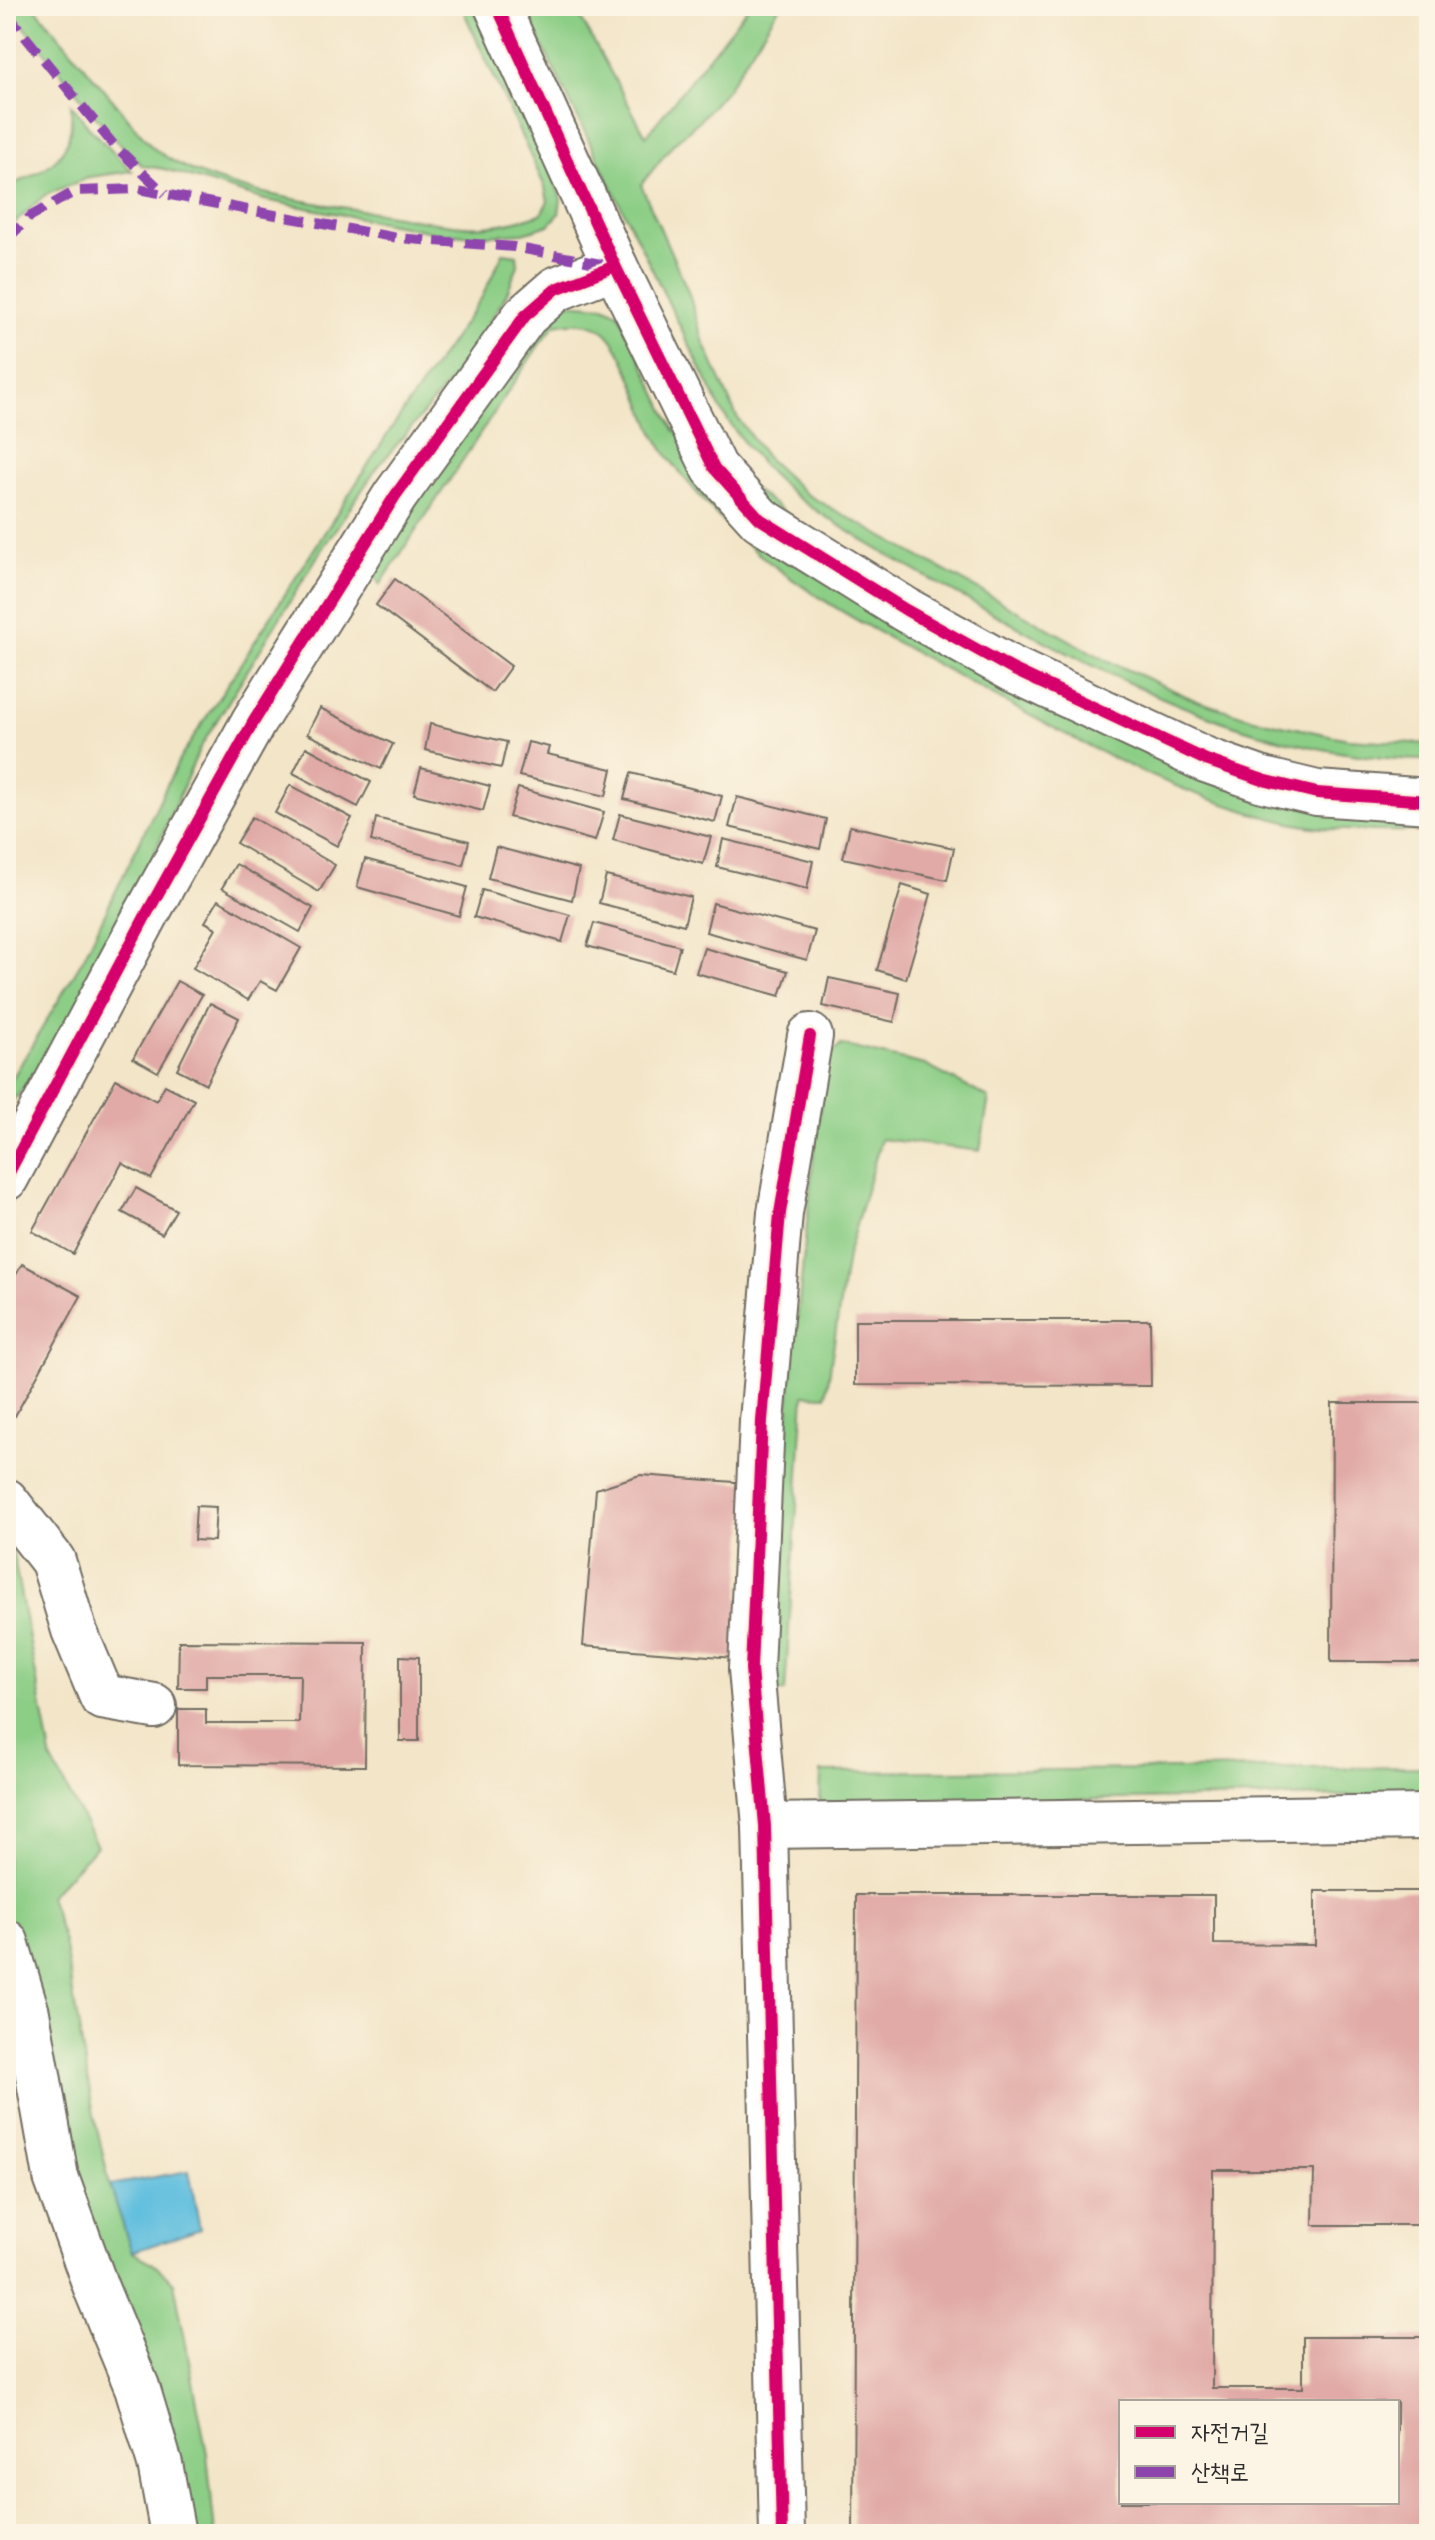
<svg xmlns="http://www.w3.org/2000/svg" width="1435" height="2540" viewBox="0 0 1435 2540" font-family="Itim,'Poor Story',sans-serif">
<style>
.green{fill:#8cce86;stroke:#5c7c58;stroke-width:2}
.water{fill:#5fbede;stroke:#457484;stroke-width:2}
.building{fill:#e1aaa7;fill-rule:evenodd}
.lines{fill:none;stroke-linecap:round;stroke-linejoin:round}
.minor-casing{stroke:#716c62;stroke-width:48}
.minor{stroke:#fff;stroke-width:44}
.quiet{stroke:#8e44ad;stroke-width:10;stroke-dasharray:20 10;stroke-linecap:butt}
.cycleway-casing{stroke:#fcf5e5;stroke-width:17}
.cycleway{stroke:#d6006c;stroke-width:12}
</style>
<rect width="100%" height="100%" fill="#fcf5e5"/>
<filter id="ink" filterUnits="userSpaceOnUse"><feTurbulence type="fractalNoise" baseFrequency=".0125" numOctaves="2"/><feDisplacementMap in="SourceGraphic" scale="16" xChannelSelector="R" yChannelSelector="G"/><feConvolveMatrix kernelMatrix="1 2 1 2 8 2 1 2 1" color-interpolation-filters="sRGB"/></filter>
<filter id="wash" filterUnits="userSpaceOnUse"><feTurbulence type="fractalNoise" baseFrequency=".006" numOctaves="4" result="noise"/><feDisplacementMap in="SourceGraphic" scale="32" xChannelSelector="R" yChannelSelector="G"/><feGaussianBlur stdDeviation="1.8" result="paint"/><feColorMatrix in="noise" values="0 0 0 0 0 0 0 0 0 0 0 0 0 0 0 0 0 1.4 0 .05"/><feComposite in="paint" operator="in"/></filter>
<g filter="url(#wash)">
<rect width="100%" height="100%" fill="#f3e5c8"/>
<g class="green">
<path d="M8,6h26l118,141c55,44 159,55 227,66 27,4 56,11 84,13 26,2 54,-4 78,-12l7,-13 -3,-14 -84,-181h11l75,154 14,39 -2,15 -10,11 -26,8 -49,3 -40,-4 -169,-32 -101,-31 -21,-3 -32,-31z"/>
<path d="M523,6h51l72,130 103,-130h31l-53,83 -27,31 -26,23 -33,42 47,106 16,52 33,74 29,40 40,37 298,165 93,42 57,18 94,20 81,5v16c-164,0 -309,-78 -450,-154 -46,-25 -93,-50 -137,-79 -20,-13 -42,-25 -59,-42 -25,-22 -44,-47 -62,-75z"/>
<path d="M71,104l21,27 40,40 -42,6 -45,18 -39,36v-44c43,-17 70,-31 65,-83z"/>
<path d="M503,253l14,2 1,10 -12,30 -24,40 -33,48 -72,85 -55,81 -122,199 -68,156 -85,158 -32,36 -9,15v-24l77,-130 96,-199 210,-328 93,-135z"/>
<path d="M566,303l38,3 15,7 55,117 359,267 396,113v21c-46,0 -93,2 -138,-8 -122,-28 -234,-92 -342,-152 -91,-50 -183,-95 -250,-176 -16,-18 -32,-37 -43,-58 -13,-26 -32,-93 -54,-107 -13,-9 -32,-8 -47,-5l-16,20 -159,240 -8,-13 163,-256z"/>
<path d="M841,1045l84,20 64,33 -9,53 -99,-12 -34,117 -21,140 -22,-1 -19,297 -13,1 17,-291 26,-260 13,-85z"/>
<path d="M6,1516l46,245 45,85 -48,50 15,46 30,173 16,70 22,67 19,10 23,20 33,172 8,80h-36l-173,-614z"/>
<path d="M1429,1767v28l-609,8 1,-31z"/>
</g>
<path class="water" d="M189,2171l11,58 -68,23 -22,-67z"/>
<g id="blocks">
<g class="building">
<path d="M395,579l116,87 -19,26 -116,-87z"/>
<path d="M320,708l73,36 -12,25 -74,-35z"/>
<path d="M430,724l77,18 -6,26 -76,-18z"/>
<path d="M528,742l21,5 -2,7 65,15 -6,27 -87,-20z"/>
<path d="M306,747l65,35 -13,25 -65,-34z"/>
<path d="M421,768l69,18 -7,25 -69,-17z"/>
<path d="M631,773l91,23 -7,26 -91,-23z"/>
<path d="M290,785l62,33 -15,28 -62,-33z"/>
<path d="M518,788l86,24 -9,29 -86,-24z"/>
<path d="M737,797l89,22 -6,30 -91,-22z"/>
<path d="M620,814l91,23 -8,27 -90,-24z"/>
<path d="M252,817l83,48 -16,27 -83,-49z"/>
<path d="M376,818l93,23 -6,24 -92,-24z"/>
<path d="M850,826l104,22 -7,32 -104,-22z"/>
<path d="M723,839l90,22 -6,28 -90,-22z"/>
<path d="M496,847l83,22 -7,31 -84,-22z"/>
<path d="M365,859l102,28 -8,29 -102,-29z"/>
<path d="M236,864l77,44 -13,24 -78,-44z"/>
<path d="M606,876l85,21 -7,28 -85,-22z"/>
<path d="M902,885l29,9 -25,85 -29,-9z"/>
<path d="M482,890l88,25 -8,27 -88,-25z"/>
<path d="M218,900l83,48 -24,42 -17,-9 -12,19 -55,-32 23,-40 -11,-6z"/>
<path d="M713,903l102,28 -8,29 -101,-28z"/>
<path d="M594,923l86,23 -7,24 -86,-24z"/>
<path d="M704,948l84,23 -8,25 -84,-23z"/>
<path d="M829,978l71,15 -6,29 -71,-16z"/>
<path d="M177,981l25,14 -44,77 -25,-14z"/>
<path d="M210,1003l29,15 -33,66 -29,-15z"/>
<path d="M116,1079l40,22 9,-16 29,15 -43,79 -29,-16 -49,91 -41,-23z"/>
<path d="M136,1188l40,22 -14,24 -40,-22z"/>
<path d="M22,1264l59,32 -66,120 -9,-4v-119z"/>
<path d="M855,1320h295l1,66 -296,-1z"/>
<path d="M1332,1403h97v259h-98z"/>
<path d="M640,1475l108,8 -14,175 -151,-12 13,-157z"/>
<path d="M196,1506l20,1 -2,34 -20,-1z"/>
<path d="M179,1641l187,1 -1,124 -187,-1v-56h28v14h93l1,-48h-94v13h-28z"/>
<path d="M400,1656l19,1v84h-19z"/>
<path d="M1315,1891h114v334h-116l1,-55h-101l-1,218h91v-51h126v197h-576l3,-639h358v49l101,1zM1121,2402h276v100h-276z"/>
</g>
</g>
</g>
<g filter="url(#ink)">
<use href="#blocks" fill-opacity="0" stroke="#716c62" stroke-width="2"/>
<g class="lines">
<g class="minor-casing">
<g id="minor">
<path d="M497,6l118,260 99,202 46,51 146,91 106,59 194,91 57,20 54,13 112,8"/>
<path d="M6,1178l140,-263 108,-194 141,-225 130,-180 31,-27 59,-23"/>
<path d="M6,1501l47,60 21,69 28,67 52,9"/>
<path d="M765,1826l664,-9"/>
<path d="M6,1942l21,71 29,164 40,111 41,99 23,77 13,70"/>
<path d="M782,2534l-17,-708 -14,-157 11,-248 18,-208 30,-177"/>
</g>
</g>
<use href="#minor" class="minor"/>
<g class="quiet">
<path d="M6,13l106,130 53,51"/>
<path d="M6,240l25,-24 45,-25 62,-2 259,49 117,9 97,19"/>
</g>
<g class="cycleway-casing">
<g id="cycleway">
<path d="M497,6l118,260 99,202 46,51 146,91 106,59 194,91 57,20 54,13 112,8"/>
<path d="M6,1178l140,-263 108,-194 141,-225 130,-180 31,-27 59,-23"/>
<path d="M782,2534l-17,-708 -14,-157 11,-248 18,-208 30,-177"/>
</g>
</g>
<use href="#cycleway" class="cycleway"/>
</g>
</g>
<rect width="1435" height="2540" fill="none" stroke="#fcf5e5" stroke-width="32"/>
<rect x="1119" y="2400" width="280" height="104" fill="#fcf5e5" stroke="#a8a49b" stroke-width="2"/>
<rect x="1135" y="2426" width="40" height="12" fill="#d6006c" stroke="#a8a49b" stroke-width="2"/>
<text x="1191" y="2440" font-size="24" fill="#2b2b2b">자전거길</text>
<rect x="1135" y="2466" width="40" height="12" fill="#8e44ad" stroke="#a8a49b" stroke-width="2"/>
<text x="1191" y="2480" font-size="24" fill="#2b2b2b">산책로</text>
</svg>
